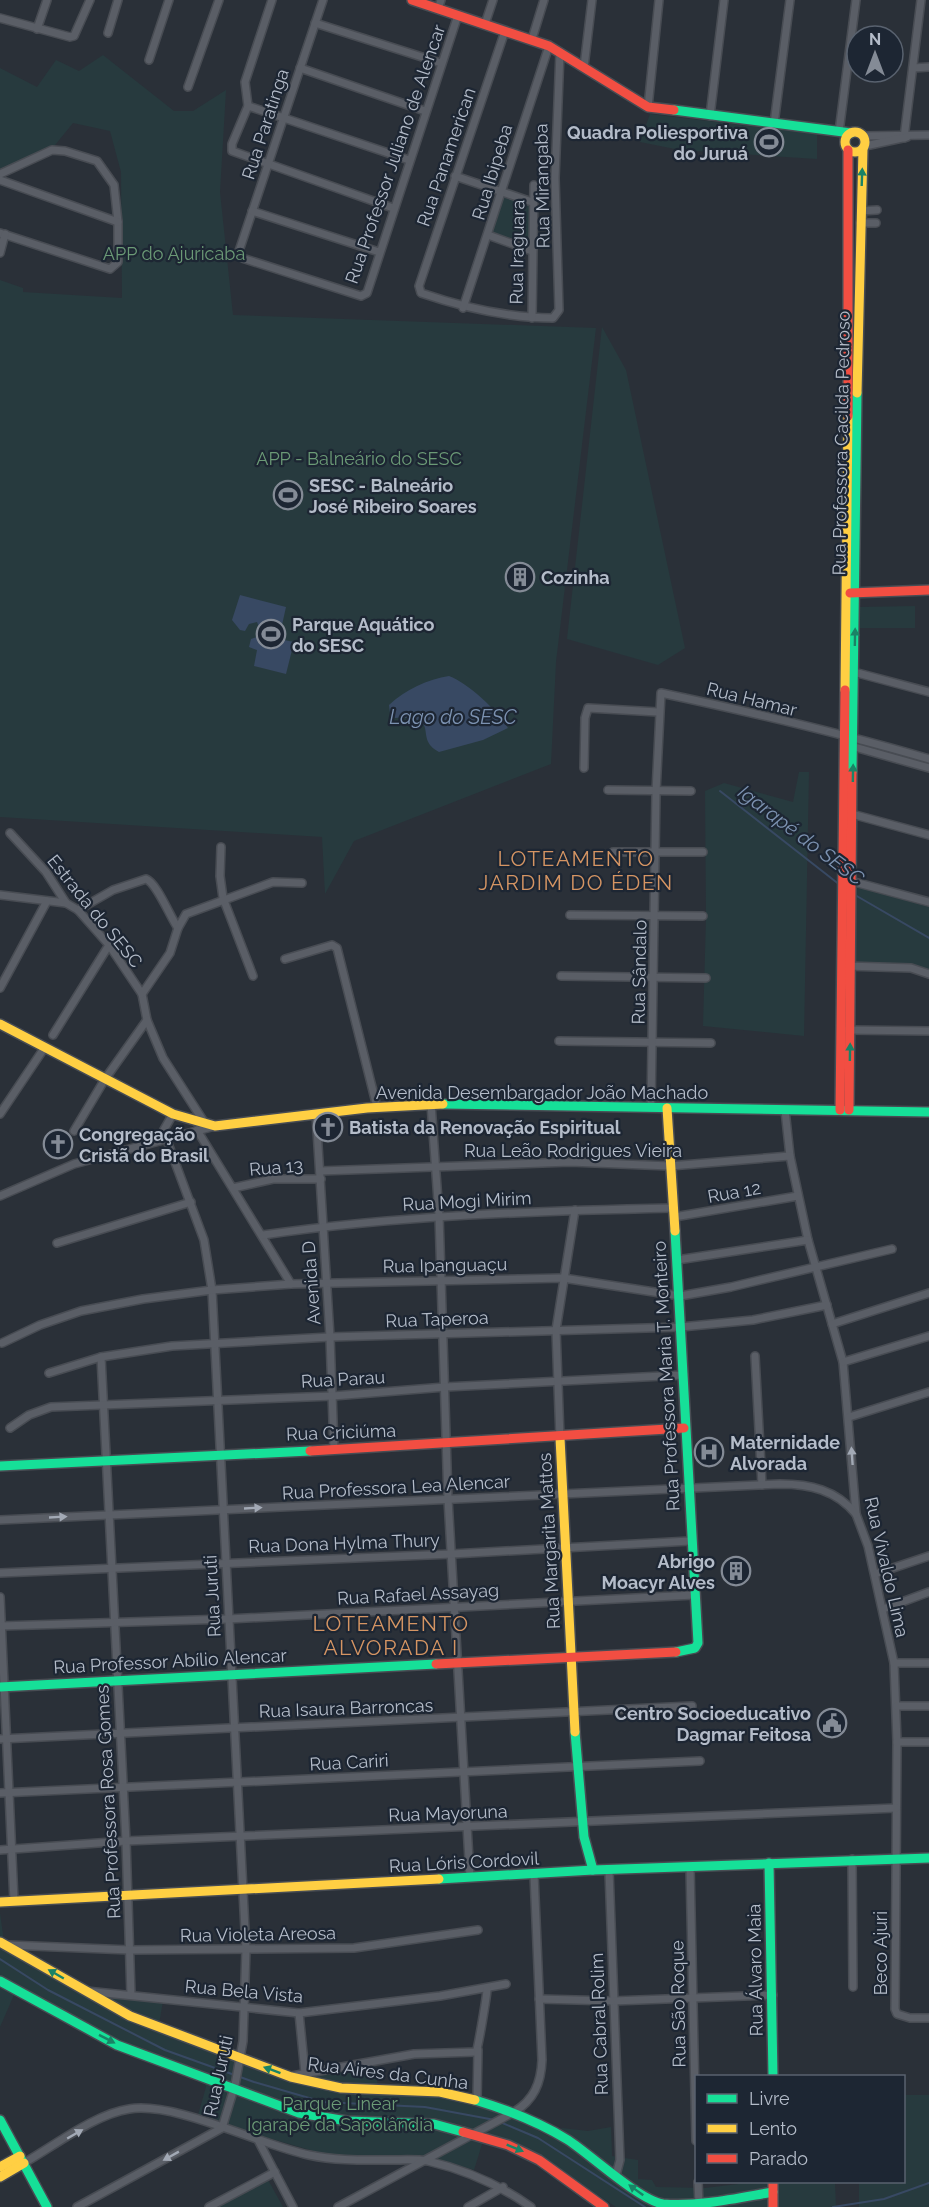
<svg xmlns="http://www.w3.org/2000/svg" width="929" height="2207" viewBox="0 0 929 2207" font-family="Raleway,sans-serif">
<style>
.green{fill:#273a3e}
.water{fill:#384963}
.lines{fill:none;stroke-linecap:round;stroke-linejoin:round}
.stream{stroke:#384963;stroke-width:2}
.street-casing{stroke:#484c53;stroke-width:10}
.fast-casing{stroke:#484c53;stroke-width:12}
.slow-casing{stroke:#484c53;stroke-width:12}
.jam-casing{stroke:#484c53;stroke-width:12}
.street{stroke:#5a5e66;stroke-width:7}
.fast{stroke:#16e098;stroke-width:9}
.slow{stroke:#ffcf43;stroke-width:9}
.jam{stroke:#f24e42;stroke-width:9}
.oneway{fill:#1a8366}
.oneway2{fill:#a2a9b5}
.labels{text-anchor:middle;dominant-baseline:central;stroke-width:4.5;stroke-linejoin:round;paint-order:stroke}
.street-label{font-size:18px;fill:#b4bcc9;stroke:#1d2633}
.poi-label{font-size:18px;font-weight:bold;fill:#b4bcc9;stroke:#1d2633;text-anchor:start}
.park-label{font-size:18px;fill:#6b9a76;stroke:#1d2633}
.water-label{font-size:20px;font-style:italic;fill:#7c92b1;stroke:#1d2633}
.quarter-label{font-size:21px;letter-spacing:1.5px;fill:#d59563;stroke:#1d2633}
</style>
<rect width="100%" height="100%" fill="#2a3038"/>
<g class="green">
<path d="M103,55l71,56h19l33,-21 -6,102 13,123 363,13 -40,334 -5,102 -197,77 -29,53 -3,-57 -322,-20v-537l23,8v4l99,6 -1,-126 -11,-41 -37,-8 -22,27 -51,22v-104l37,19 19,-27 23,11z"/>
<path d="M650,114l167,20v25l-137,-9 -40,-8z"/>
<path d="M500,192l32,10v49l-44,-16z"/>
<path d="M602,327l24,43 59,278 -27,17 -91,-26z"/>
<path d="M915,606v22h-57l1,-21z"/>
<path d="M799,772h10l-5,264 -101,-10 3,-108 -1,-127 19,-8 69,19z"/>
<path d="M851,885l78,22v66l-79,-10z"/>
<path d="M0,1913l5,36 82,48 13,-4 63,8 -5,29 140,52 5,-9 71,-9 5,27 50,2 82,23 37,20 14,-8 26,3 23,-4 1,29 26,4v19l14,1 4,7 49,1 33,-4 1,-2h96l1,25h-220l-92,-60 -20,-8 -21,2 -9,29 -54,-15h-93l-113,-33 -16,-7 8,-28 -2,-10 -80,-35 -107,-54 -17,39z"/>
<path d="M904,2095h25v112h-70v-25h45z"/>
<path d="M267,2178l16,29h-71z"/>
</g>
<g class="water">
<path d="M240,595l46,12 -6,27 4,6 10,2 -8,32 -32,-8 3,-16 -8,-3 2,-8 11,-4 -5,-13 -8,2 -4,7 -5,-1 -8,-10z"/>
<path d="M449,676c19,7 49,35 59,52l-25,12 -44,12c-27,-14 5,-36 -44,-34l-5,-5 -1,-8c16,-15 39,-26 60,-29z"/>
</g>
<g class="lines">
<g class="stream">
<path d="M720,791l120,94"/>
<path d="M855,895l74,43"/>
<path d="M0,1959l48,31 117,60 89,32 69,20 102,5 70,13"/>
<path d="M500,2122l38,16 107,69"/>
<path d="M833,2207l51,-8 45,-16"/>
</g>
<g class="street-casing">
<g id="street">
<path d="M272,0l-27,82 3,24 -16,38v7l161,57"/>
<path d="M323,0l-84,251 3,7 119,38 6,-3 91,-278"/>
<path d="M438,9l3,-9"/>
<path d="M0,18l70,19 4,-1 16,-36"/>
<path d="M315,23l126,40"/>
<path d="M485,24l8,-24"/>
<path d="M37,29l10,-29"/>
<path d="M505,31l-86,255 2,7c44,15 86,25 132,25l6,-8 -4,-132 5,-126"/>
<path d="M108,33l10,-33"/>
<path d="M532,39l12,-39"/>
<path d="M149,60l20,-60"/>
<path d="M584,67l8,-67"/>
<path d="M300,68l125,43"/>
<path d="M913,68l16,-1"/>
<path d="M188,87l31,-87"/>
<path d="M248,106l161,54"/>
<path d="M648,107l11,-107"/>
<path d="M710,116l14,-116"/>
<path d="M774,124l16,-124"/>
<path d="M839,132l17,-132"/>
<path d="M863,136l66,-1"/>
<path d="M904,138l17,-138"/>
<path d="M865,146l42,-9"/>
<path d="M0,174l52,-24 13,1 32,10 17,24 4,37v40l-8,7 -110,-36"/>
<path d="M455,176l77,26"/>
<path d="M0,180l118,42"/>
<path d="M252,211l127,41"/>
<path d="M861,211l16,-1"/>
<path d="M860,223h16"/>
<path d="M488,235l44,16"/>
<path d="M0,253l5,-19"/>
<path d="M463,308l86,-262"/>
<path d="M532,318l2,-133"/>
<path d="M850,671l79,21"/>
<path d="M851,746l78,22"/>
<path d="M584,768l1,-50 3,-10 70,4"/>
<path d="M608,790l83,1"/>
<path d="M848,813l81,22"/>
<path d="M10,833l36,39 20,31 12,7 31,35 33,49 5,26 16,38 41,64"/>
<path d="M221,847l-1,29 3,22 30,78"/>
<path d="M613,852h90"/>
<path d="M847,880l82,22"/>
<path d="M0,895l66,8"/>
<path d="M78,910l35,-20 33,-11c11,4 24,38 32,49"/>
<path d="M570,915l133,1"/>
<path d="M285,959l47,-14 5,3 40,159"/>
<path d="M846,966l65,2 18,6"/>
<path d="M561,976l145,2"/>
<path d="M0,988l47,-87"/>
<path d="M142,994l28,-41 8,-25 8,-14 87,-32 29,1"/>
<path d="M848,1030l81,1"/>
<path d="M53,1035l56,-90"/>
<path d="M559,1041l152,2"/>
<path d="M431,1104l8,111 9,284 22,378"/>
<path d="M651,1108l5,-316 5,-99c90,19 180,40 268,66"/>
<path d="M785,1110l5,46 18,84 35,122 13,152 12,32 26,117 3,79 -2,267 2,5 13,4h19"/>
<path d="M0,1114l45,-67"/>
<path d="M316,1114l14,223 4,112"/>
<path d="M197,1130l94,154"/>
<path d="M74,1131l31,-52 42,-59"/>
<path d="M166,1138l38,102 8,50 34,659 -3,92 -8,44 -13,43"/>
<path d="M158,1140l15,-26"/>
<path d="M320,1171l250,-9 100,4 120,-10"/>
<path d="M233,1188l40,-9h48"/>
<path d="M0,1196l74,-32 141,-38"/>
<path d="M674,1217l124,-21"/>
<path d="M263,1235c137,-20 273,-24 411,-27"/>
<path d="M57,1243l134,-41"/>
<path d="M677,1260l131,-20"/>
<path d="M832,1324l97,-31"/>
<path d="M2,1343l38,-18 41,-14 62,-12 69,-9 79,-6 272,-6 117,18 51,-9 161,-38"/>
<path d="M755,1356l7,129"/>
<path d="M101,1357l25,484 5,154"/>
<path d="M843,1362l86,-26"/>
<path d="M49,1373l52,-16 71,-11 158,-9 351,-10 72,-7 74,-15"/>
<path d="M849,1417l80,-25"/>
<path d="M10,1428l19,-13 22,-8 282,-11 112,-9 238,-12"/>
<path d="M560,1438l-4,-108 19,-120"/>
<path d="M0,1520l780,-36c30,0 56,6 76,30"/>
<path d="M0,1573l452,-19 238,-13"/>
<path d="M875,1574l54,-18"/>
<path d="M0,1597l14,304"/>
<path d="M883,1609l46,-17"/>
<path d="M0,1626l228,-7 466,-24"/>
<path d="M894,1663h35"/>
<path d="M897,1706h32"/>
<path d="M0,1739l692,-33"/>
<path d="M897,1742h32"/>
<path d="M0,1793l700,-32"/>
<path d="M0,1850l126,-9 770,-33"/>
<path d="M852,1859l1,128"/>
<path d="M690,1867l6,274"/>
<path d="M609,1871l11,289 -4,15"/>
<path d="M8,1945l122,5 224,-2 124,-18"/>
<path d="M86,1991l213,22 141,-17 66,-12"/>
<path d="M539,1999l74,2 160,-6"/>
<path d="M299,2013l6,60"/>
<path d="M292,2076l122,-22 62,-2c2,-3 11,-57 11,-63"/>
<path d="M477,2100l1,-50"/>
<path d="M259,2142l34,65"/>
<path d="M24,2163c30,-17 71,-49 105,-54 46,-8 131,36 180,46 28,6 55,5 82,5 12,0 25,-1 37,1 38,9 72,24 103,46"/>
<path d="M698,2182l1,22"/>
<path d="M77,2207l145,-79"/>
<path d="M209,2207l66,-35"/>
<path d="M338,2207l176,-95c20,-12 27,-29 28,-52l-8,-186"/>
<path d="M468,2207l35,-20"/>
</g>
</g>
<g class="fast-casing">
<g id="fast">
<path d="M674,110l177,23"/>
<path d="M852,772l5,-379"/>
<path d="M443,1104l486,8"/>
<path d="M675,1231l23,412 -3,5 -19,4"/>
<path d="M0,1466l310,-15"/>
<path d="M0,1687l436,-23"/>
<path d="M575,1732l9,105 9,33"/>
<path d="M769,1863l4,213"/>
<path d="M439,1879l154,-9 336,-12"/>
<path d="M0,1981l117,64 182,68 48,8 87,3 29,8"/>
<path d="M475,2100c33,10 64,22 93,40 23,15 71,60 95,64 36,3 75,-6 110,-12"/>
<path d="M0,2120l47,87"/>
</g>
</g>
<g class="slow-casing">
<g id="slow">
<circle cx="855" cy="142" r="10"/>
<path d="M857,393l6,-244"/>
<path d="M845,690l3,-274"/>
<path d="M0,1024l173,90 42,12 152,-18 76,-4"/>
<path d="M667,1108l8,123"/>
<path d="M560,1438l15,294"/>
<path d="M0,1902l439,-23"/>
<path d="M0,1942l130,74 161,61 50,11 99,4 35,8"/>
<path d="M0,2167l20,-11"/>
<path d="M0,2177l24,-14"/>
</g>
</g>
<g class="jam-casing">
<g id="jam">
<path d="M412,0l137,46 99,61 26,3"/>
<path d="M848,150v266"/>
<path d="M850,593l79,-3"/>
<path d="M840,1110l5,-420"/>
<path d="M849,1110l3,-338"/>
<path d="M310,1451l374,-23"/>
<path d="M436,1664l240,-12"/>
<path d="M463,2132l45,13 31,15 65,47"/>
<path d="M773,2182v25"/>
</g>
</g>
<use href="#street" class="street"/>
<use href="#fast" class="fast"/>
<use href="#slow" class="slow"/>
<use href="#jam" class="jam"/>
</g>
<defs><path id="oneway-solid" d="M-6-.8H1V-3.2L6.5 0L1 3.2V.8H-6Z" transform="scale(1.5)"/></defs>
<g class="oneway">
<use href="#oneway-solid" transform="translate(862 177) rotate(-88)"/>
<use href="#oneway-solid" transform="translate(855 637) rotate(-89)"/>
<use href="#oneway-solid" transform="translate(853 773) rotate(-89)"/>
<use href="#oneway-solid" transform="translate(850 1052) rotate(-89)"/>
<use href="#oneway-solid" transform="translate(56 1974) rotate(-150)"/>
<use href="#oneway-solid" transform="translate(107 2039) rotate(27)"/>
<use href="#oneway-solid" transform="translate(272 2070) rotate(-160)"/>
<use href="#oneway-solid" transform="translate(515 2148) rotate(22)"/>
<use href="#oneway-solid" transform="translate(636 2190) rotate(-144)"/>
</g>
<g class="oneway2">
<use href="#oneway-solid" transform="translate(852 1456) rotate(-94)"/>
<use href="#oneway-solid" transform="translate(253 1508) rotate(-3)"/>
<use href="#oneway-solid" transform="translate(58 1517) rotate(-3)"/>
<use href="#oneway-solid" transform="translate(75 2134) rotate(-30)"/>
<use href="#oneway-solid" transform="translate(171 2156) rotate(151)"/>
</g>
<defs>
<g id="stadium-ring" transform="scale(1.5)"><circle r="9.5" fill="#1d2633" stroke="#848b96" stroke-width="1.5"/><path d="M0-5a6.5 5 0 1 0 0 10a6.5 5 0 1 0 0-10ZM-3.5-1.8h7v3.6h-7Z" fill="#848b96"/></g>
<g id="building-ring" transform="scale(1.5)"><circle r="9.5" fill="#1d2633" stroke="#848b96" stroke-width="1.5"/><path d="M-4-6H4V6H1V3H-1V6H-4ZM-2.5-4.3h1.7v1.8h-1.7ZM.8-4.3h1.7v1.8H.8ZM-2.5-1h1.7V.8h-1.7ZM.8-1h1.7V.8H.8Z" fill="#848b96"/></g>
<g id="church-ring" transform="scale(1.5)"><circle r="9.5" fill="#1d2633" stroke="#848b96" stroke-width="1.5"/><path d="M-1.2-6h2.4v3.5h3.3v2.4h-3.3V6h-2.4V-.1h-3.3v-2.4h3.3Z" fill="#848b96"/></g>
<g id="hospital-ring" transform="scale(1.5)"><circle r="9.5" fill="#1d2633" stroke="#848b96" stroke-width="1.5"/><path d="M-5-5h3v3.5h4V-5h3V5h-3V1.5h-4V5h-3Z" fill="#848b96"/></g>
<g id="civic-ring" transform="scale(1.5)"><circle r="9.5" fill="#1d2633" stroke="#848b96" stroke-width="1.5"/><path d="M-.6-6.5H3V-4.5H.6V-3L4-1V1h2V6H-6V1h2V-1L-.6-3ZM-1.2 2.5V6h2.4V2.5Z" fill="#848b96"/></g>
</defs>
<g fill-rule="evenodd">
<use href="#stadium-ring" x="769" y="142"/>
<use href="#stadium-ring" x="288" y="495"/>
<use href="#building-ring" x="520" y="577"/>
<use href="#stadium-ring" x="271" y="634"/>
<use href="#church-ring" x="328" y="1127"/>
<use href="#church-ring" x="58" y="1144"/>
<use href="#hospital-ring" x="709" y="1452"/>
<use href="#building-ring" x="736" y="1571"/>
<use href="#civic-ring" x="832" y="1723"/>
</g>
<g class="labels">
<g class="street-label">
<text transform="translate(265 124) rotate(-72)">Rua Paratinga</text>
<text transform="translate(395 154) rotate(-71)">Rua Professor Juliano de Alencar</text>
<text transform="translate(446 157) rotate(-71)">Rua Panamerican</text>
<text transform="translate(492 172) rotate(-73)">Rua Ibipeba</text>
<text transform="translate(542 186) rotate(-91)">Rua Mirangaba</text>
<text transform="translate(517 252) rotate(-89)">Rua Iraguara</text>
<text transform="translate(841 443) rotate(-89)">Rua Professora Cacilda Pedroso</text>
<text transform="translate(752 699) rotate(14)">Rua Hamar</text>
<text transform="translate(95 911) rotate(51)">Estrada do SESC</text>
<text transform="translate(639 972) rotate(-89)">Rua Sândalo</text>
<text x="542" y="1092">Avenida Desembargador João Machado</text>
<text x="573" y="1150">Rua Leão Rodrigues Vieira</text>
<text transform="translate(276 1167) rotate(-5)">Rua 13</text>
<text transform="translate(734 1192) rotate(-10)">Rua 12</text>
<text transform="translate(467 1201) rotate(-3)">Rua Mogi Mirim</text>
<text transform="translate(445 1265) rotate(-1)">Rua Ipanguaçu</text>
<text transform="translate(311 1283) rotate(-94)">Avenida D</text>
<text transform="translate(437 1319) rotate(-2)">Rua Taperoa</text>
<text transform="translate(666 1376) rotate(-93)">Rua Professora Maria T. Monteiro</text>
<text transform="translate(343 1379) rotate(-3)">Rua Parau</text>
<text transform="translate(341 1432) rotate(-2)">Rua Criciúma</text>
<text transform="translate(396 1487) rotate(-3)">Rua Professora Lea Alencar</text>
<text transform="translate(549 1541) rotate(-93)">Rua Margarita Mattos</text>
<text transform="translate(344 1543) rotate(-2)">Rua Dona Hylma Thury</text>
<text transform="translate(887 1567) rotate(77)">Rua Vivaldo Lima</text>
<text transform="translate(418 1594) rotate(-3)">Rua Rafael Assayag</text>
<text transform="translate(212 1596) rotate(-93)">Rua Juruti</text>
<text transform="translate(170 1661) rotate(-3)">Rua Professor Abílio Alencar</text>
<text transform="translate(346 1708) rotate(-2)">Rua Isaura Barroncas</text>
<text transform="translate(349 1762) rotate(-3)">Rua Cariri</text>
<text transform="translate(108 1802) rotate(-93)">Rua Professora Rosa Gomes</text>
<text transform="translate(448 1813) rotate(-2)">Rua Mayoruna</text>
<text transform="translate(464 1862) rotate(-3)">Rua Lóris Cordovil</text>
<text transform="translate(258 1934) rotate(-1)">Rua Violeta Areosa</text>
<text transform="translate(880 1953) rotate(-90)">Beco Ajuri</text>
<text transform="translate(755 1970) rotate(-91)">Rua Álvaro Maia</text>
<text transform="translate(244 1991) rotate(5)">Rua Bela Vista</text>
<text transform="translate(678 2004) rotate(-91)">Rua São Roque</text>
<text transform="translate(599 2024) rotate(-92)">Rua Cabral Rolim</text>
<text transform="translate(388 2073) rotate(7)">Rua Aires da Cunha</text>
<text transform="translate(218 2076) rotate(-78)">Rua Juruti</text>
</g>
<g class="poi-label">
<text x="748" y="132" text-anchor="end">Quadra Poliesportiva<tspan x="748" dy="21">do Juruá</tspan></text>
<text x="309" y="485">SESC - Balneário<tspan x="309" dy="21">José Ribeiro Soares</tspan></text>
<text x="541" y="577">Cozinha</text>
<text x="292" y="624">Parque Aquático<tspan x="292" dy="21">do SESC</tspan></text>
<text x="349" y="1127">Batista da Renovação Espiritual</text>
<text x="79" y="1134">Congregação<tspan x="79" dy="21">Cristã do Brasil</tspan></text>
<text x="730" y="1442">Maternidade<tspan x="730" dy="21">Alvorada</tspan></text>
<text x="715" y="1561" text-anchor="end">Abrigo<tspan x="715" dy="21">Moacyr Alves</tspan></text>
<text x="811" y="1713" text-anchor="end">Centro Socioeducativo<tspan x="811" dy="21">Dagmar Feitosa</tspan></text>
</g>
<g class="park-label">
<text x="174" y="253">APP do Ajuricaba</text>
<text x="359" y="458">APP - Balneário do SESC</text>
<text x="340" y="2103">Parque Linear<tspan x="340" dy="21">Igarapé da Sapolândia</tspan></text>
</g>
<g class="water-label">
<text x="453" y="717">Lago do SESC</text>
<text transform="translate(801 835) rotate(37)">Igarapé do SESC</text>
</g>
<g class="quarter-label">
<text x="576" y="858">LOTEAMENTO<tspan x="576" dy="24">JARDIM DO ÉDEN</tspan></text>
<text x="391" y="1623">LOTEAMENTO<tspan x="391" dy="24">ALVORADA I</tspan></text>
</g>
</g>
<rect x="695" y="2075" width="210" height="108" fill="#1d2633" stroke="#59626f" stroke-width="1.5"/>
<rect x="707" y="2094" width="30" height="9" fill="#16e098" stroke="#59626f" stroke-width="1.5"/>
<text x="749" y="2105" font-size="18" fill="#b4bcc9">Livre</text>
<rect x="707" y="2124" width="30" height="9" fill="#ffcf43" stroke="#59626f" stroke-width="1.5"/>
<text x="749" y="2135" font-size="18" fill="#b4bcc9">Lento</text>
<rect x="707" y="2154" width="30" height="9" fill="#f24e42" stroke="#59626f" stroke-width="1.5"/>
<text x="749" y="2165" font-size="18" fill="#b4bcc9">Parado</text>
<g transform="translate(875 54)"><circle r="28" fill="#1d2633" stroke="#59626f" stroke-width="1.5"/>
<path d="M0-4.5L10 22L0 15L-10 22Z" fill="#848b96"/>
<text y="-9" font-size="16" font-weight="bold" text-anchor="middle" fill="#b4bcc9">N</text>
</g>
</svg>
